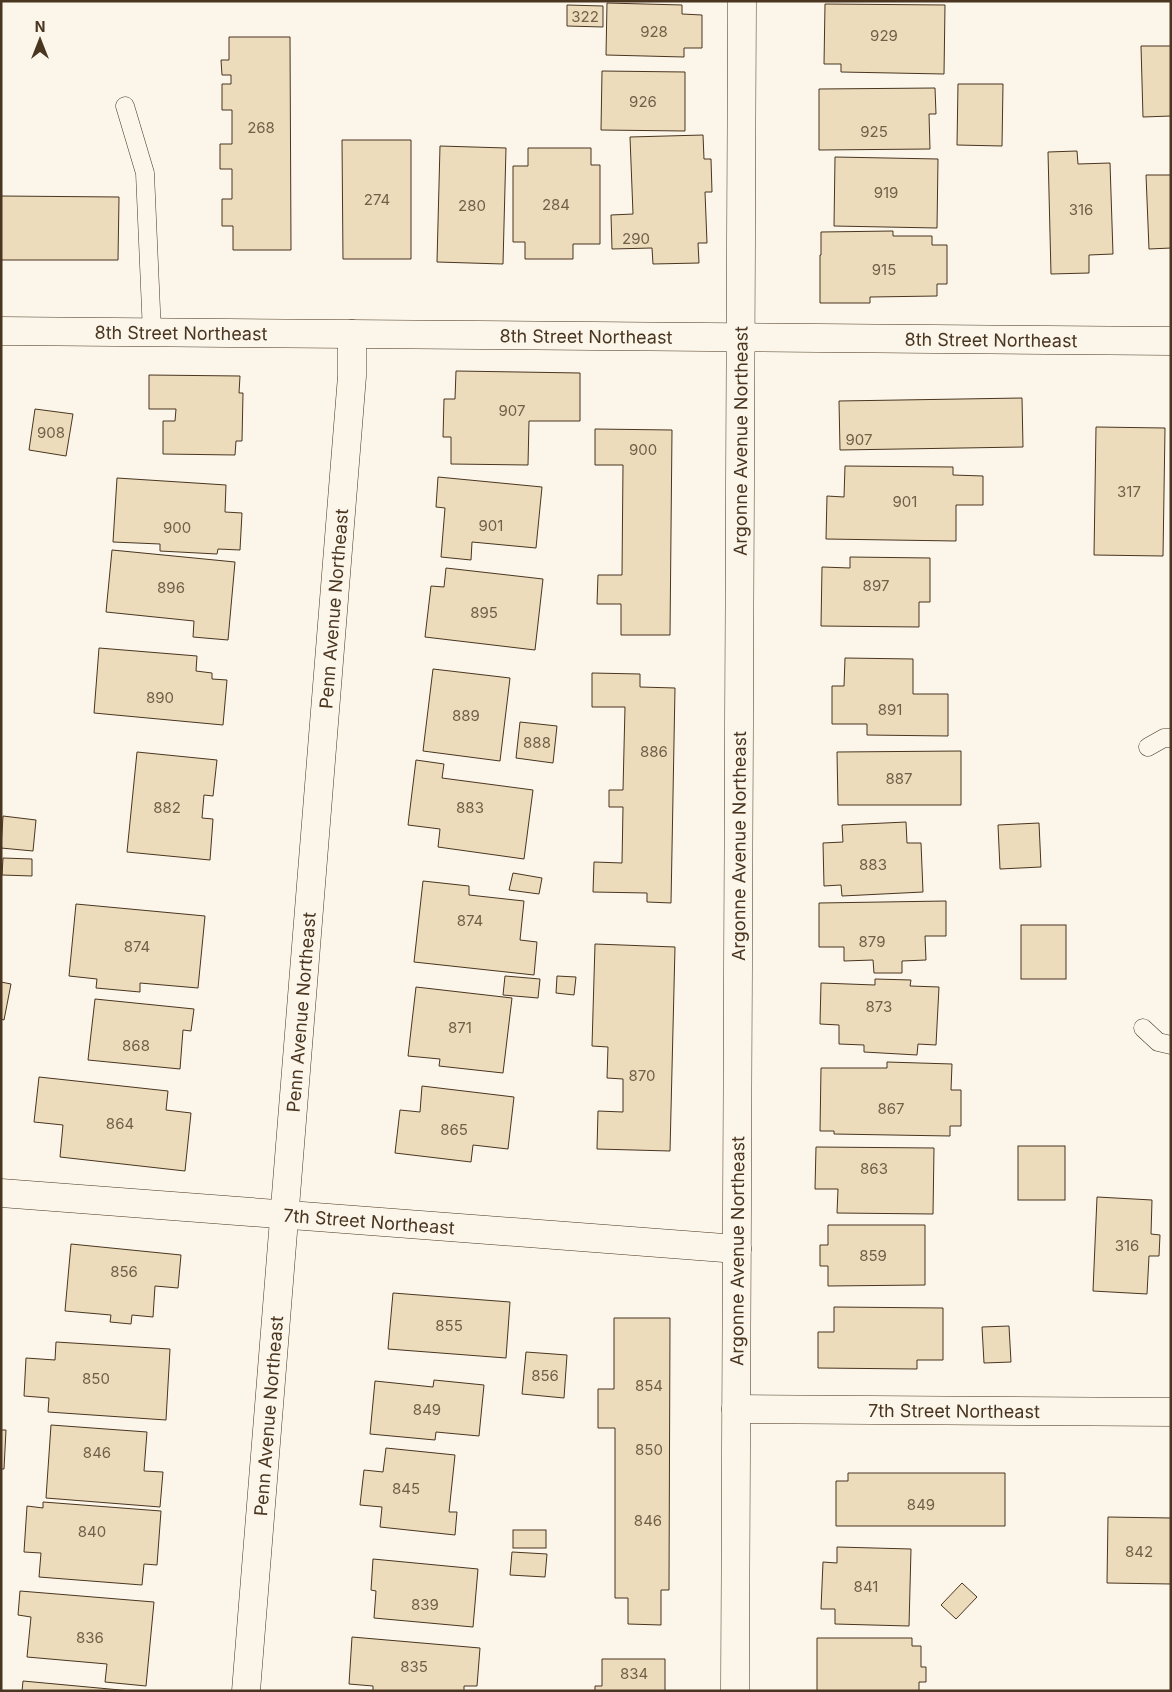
<svg xmlns="http://www.w3.org/2000/svg" width="1172" height="1692" viewBox="0 0 1172 1692" font-family="Inter,sans-serif">
<style>
.building{fill:#ecdcbc;stroke:#4a3520}
.lines{fill:none;stroke-linecap:round;stroke-linejoin:round}
.service-casing{stroke:#4a3520;stroke-width:19}
.minor-casing{stroke:#4a3520;stroke-width:29}
.service{stroke:#fbf6e9;stroke-width:18}
.minor{stroke:#fbf6e9;stroke-width:28}
.labels{text-anchor:middle;dominant-baseline:central;stroke-width:4;stroke-linejoin:round;paint-order:stroke}
.number-label{font-size:15px;fill:#725f47}
.street-label{font-size:18px;fill:#4a3520;stroke:#fbf6e9}
</style>
<rect width="100%" height="100%" fill="#fbf6e9"/>
<g class="building">
<path d="M607,3l75,2v9l20,1v33h-18v9l-78,-2z"/>
<path d="M825,4l120,1 -1,69 -103,-2v-8h-17z"/>
<path d="M567,5l36,1v21l-36,-1z"/>
<path d="M229,37h61l1,213h-58v-24h-11v-27h10v-30h-12v-25h12v-34h-10v-26h9v-9h-9l-1,-15h8z"/>
<path d="M1141,46h30v70l-28,1z"/>
<path d="M602,71l83,1v59l-84,-1z"/>
<path d="M958,84h45l-1,62 -45,-1z"/>
<path d="M935,88l1,26h-7l1,35 -111,1v-61z"/>
<path d="M703,135l1,24h7l1,33h-7l2,51h-9l1,20 -46,1 -1,-16 -40,1 -1,-34 22,-1 -3,-77z"/>
<path d="M342,140h69v119h-68z"/>
<path d="M440,146l66,2 -3,116 -66,-2z"/>
<path d="M528,148h63v17h9v79h-27v15h-48v-17h-12v-76h15z"/>
<path d="M1077,151l1,13 32,-1 3,91 -24,1v18l-38,1 -3,-122z"/>
<path d="M835,157l103,2 -1,69 -103,-2z"/>
<path d="M1146,175h25v73l-22,1z"/>
<path d="M1,196l118,1 -1,63h-117z"/>
<path d="M893,231v5h39v9h15v39h-10v12l-67,1v6h-50v-48h1v-23z"/>
<path d="M456,371l124,2v48h-51l-1,44 -77,-1v-27h-8l1,-38h11z"/>
<path d="M149,375l91,1 -1,17h4l-1,48h-6l-1,14 -72,-1v-33h12l1,-12h-27z"/>
<path d="M1022,398l1,49 -183,3 -1,-49z"/>
<path d="M35,409l38,5 -7,42 -37,-6z"/>
<path d="M1096,427l69,1 -2,128 -69,-1z"/>
<path d="M595,429l77,1 -2,205h-49v-31h-24l1,-29h24l1,-110h-28z"/>
<path d="M845,466l108,1v8l30,1v29h-27v36l-130,-2 1,-43 17,1z"/>
<path d="M438,477l104,10 -6,61 -64,-6 -1,18 -30,-3 4,-49 -9,-1z"/>
<path d="M117,478l109,7 -1,27 17,1 -2,37 -22,-1 -1,5 -57,-3v-7l-47,-2z"/>
<path d="M112,550l123,12 -7,78 -35,-3 1,-16 -88,-9z"/>
<path d="M850,557l80,1v44h-11v25l-98,-1 1,-59 28,1z"/>
<path d="M446,568l97,11 -8,71 -110,-13 6,-51 13,1z"/>
<path d="M99,648l98,8 -1,15 16,2v6l15,1 -4,45 -129,-12z"/>
<path d="M845,658l68,1v35h35v42l-81,-1v-11h-35v-38h12z"/>
<path d="M433,669l77,9 -10,83 -77,-10z"/>
<path d="M592,673l48,1v13l35,1 -4,215 -24,-1v-9l-54,-1 1,-30 28,1 1,-56h-14v-17h14l2,-83h-33z"/>
<path d="M520,722l37,4 -4,37 -37,-5z"/>
<path d="M961,751v54h-123l-1,-53z"/>
<path d="M137,752l80,8 -4,36 -9,-1 -2,23 11,1 -3,41 -83,-8z"/>
<path d="M416,760l28,4 -2,14 91,12 -9,69 -86,-12 2,-18 -32,-4z"/>
<path d="M3,816l33,4 -3,31 -32,-3z"/>
<path d="M906,822l1,21h14l2,49 -81,4 -1,-11 -17,1 -1,-43 20,-1 -1,-17z"/>
<path d="M1039,823l2,44 -41,2 -2,-44z"/>
<path d="M3,858l29,1v17l-30,-1z"/>
<path d="M513,873l29,5 -3,16 -30,-4z"/>
<path d="M423,881l46,5v9l55,6 -4,39 17,2 -3,33 -120,-13z"/>
<path d="M946,901v35h-21l1,24 -24,1v12h-28l-1,-13 -29,1v-14h-25v-44z"/>
<path d="M76,904l129,12 -7,72 -58,-5v9l-44,-4 1,-9 -28,-3z"/>
<rect x="1021" y="925" width="45" height="54"/>
<path d="M595,944l80,3 -5,204 -73,-2 1,-38 25,1v-33l-16,-1 1,-31 -16,-1z"/>
<path d="M505,976l35,3 -2,19 -35,-3z"/>
<path d="M557,976l19,1 -2,18 -18,-2z"/>
<path d="M875,979l36,1 -1,6 29,1 -3,58 -18,-1 -1,11 -53,-3v-7l-25,-1v-19l-19,-1 1,-41 54,2z"/>
<path d="M1,982l10,2 -7,36 -3,-1z"/>
<path d="M416,987l96,11 -9,75 -64,-7 1,-7 -32,-3z"/>
<path d="M95,999l99,10 -3,22 -8,-1 -3,39 -92,-9z"/>
<path d="M887,1062l65,2 -1,26h10v36h-11v10l-116,-2v-3h-14l1,-63h66z"/>
<path d="M39,1077l129,14 -2,19 25,3 -6,58 -125,-14 3,-32 -29,-3z"/>
<path d="M422,1086l92,11 -6,52 -35,-4 -2,17 -76,-9 5,-43 20,2z"/>
<rect x="1018" y="1146" width="47" height="54"/>
<path d="M816,1147l118,1 -1,66 -96,-1 1,-24h-23z"/>
<path d="M1097,1197l55,3 -1,34 9,1 -1,21h-10l-2,38 -54,-3z"/>
<path d="M828,1225h97v60l-97,1v-20h-8v-21h8z"/>
<path d="M71,1244l110,11 -3,33 -23,-2 -2,31 -21,-2 -1,9 -21,-2 1,-7 -46,-4z"/>
<path d="M393,1293l117,9 -4,56 -118,-9z"/>
<path d="M834,1307l109,1v52h-26v9l-99,-1v-36h16z"/>
<path d="M614,1318h56l-1,272h-8v35l-33,-1v-26h-13v-170h-17v-39h16z"/>
<path d="M1009,1326l2,36 -27,1 -2,-36z"/>
<path d="M56,1342l114,7 -4,71 -118,-8 1,-14 -25,-2 2,-38 29,2z"/>
<path d="M526,1352l41,3 -3,43 -42,-4z"/>
<path d="M434,1380l50,5 -5,51 -43,-4 -1,8 -65,-6 5,-53 58,6z"/>
<path d="M51,1425l96,7 -3,39 19,1 -3,35 -114,-9z"/>
<path d="M1,1430h5l-2,39h-3z"/>
<path d="M386,1448l69,7 -6,57h8l-2,23 -75,-8 2,-20 -22,-2 4,-35 19,2z"/>
<path d="M848,1473h157v53h-169v-45h12z"/>
<path d="M43,1502l118,9 -4,54 -13,-1 -2,21 -103,-8 2,-24 -17,-1 3,-46 16,2z"/>
<path d="M1108,1517l63,1v66l-64,-1z"/>
<rect x="513" y="1530" width="33" height="18"/>
<path d="M837,1547l74,2 -2,77 -74,-2v-15h-14l2,-47 14,1z"/>
<path d="M512,1552l35,2 -2,23 -35,-2z"/>
<path d="M373,1559l105,10 -5,58 -99,-9 2,-27 -5,-1z"/>
<path d="M962,1583l15,14 -21,22 -15,-14z"/>
<path d="M20,1591l134,11 -8,84 -41,-4 2,-18 -80,-7 4,-40 -13,-2z"/>
<path d="M352,1637l128,11 -3,38h-13v5h-91v-5l-24,-2z"/>
<path d="M817,1638h95v8h9v21h5v15h-7v9h-102z"/>
<path d="M602,1659h63v32h-70v-5h7z"/>
<path d="M23,1681l108,10h-109z"/>
</g>
<g class="lines">
<g class="service-casing">
<g id="service">
<path d="M125,106l20,67 7,160"/>
<path d="M1148,747l16,-9h7"/>
<path d="M1143,1028l15,14 13,3"/>
</g>
</g>
<g class="minor-casing">
<g id="minor">
<path id="s1" d="M1,331l1170,10"/>
<path id="s2" d="M1,1193l736,56"/>
<path id="s3" d="M736,1409l435,3"/>
<path id="s4" d="M246,1691l106,-1315v-42"/>
<path id="s5" d="M735,1691l7,-1690"/>
</g>
</g>
<use href="#service" class="service"/>
<use href="#minor" class="minor"/>
</g>
<g class="labels">
<g class="number-label">
<text x="585" y="16">322</text>
<text x="654" y="31">928</text>
<text x="884" y="35">929</text>
<text x="643" y="101">926</text>
<text x="261" y="127">268</text>
<text x="874" y="131">925</text>
<text x="886" y="192">919</text>
<text x="377" y="199">274</text>
<text x="556" y="204">284</text>
<text x="472" y="205">280</text>
<text x="1081" y="209">316</text>
<text x="636" y="238">290</text>
<text x="884" y="269">915</text>
<text x="512" y="410">907</text>
<text x="51" y="432">908</text>
<text x="859" y="439">907</text>
<text x="643" y="449">900</text>
<text x="1129" y="491">317</text>
<text x="905" y="501">901</text>
<text x="491" y="525">901</text>
<text x="177" y="527">900</text>
<text x="876" y="585">897</text>
<text x="171" y="587">896</text>
<text x="484" y="612">895</text>
<text x="160" y="697">890</text>
<text x="890" y="709">891</text>
<text x="466" y="715">889</text>
<text x="537" y="742">888</text>
<text x="654" y="751">886</text>
<text x="899" y="778">887</text>
<text x="167" y="807">882</text>
<text x="470" y="807">883</text>
<text x="873" y="864">883</text>
<text x="470" y="920">874</text>
<text x="872" y="941">879</text>
<text x="137" y="946">874</text>
<text x="879" y="1006">873</text>
<text x="460" y="1027">871</text>
<text x="136" y="1045">868</text>
<text x="642" y="1075">870</text>
<text x="891" y="1108">867</text>
<text x="120" y="1123">864</text>
<text x="454" y="1129">865</text>
<text x="874" y="1168">863</text>
<text x="1127" y="1245">316</text>
<text x="873" y="1255">859</text>
<text x="124" y="1271">856</text>
<text x="449" y="1325">855</text>
<text x="545" y="1375">856</text>
<text x="96" y="1378">850</text>
<text x="649" y="1385">854</text>
<text x="427" y="1409">849</text>
<text x="649" y="1449">850</text>
<text x="97" y="1452">846</text>
<text x="406" y="1488">845</text>
<text x="921" y="1504">849</text>
<text x="648" y="1520">846</text>
<text x="92" y="1531">840</text>
<text x="1139" y="1551">842</text>
<text x="866" y="1586">841</text>
<text x="425" y="1604">839</text>
<text x="90" y="1637">836</text>
<text x="414" y="1666">835</text>
<text x="634" y="1673">834</text>
</g>
<g class="street-label">
<text stroke="none"><textPath href="#s1" startOffset="180">8th Street Northeast</textPath></text>
<text stroke="none"><textPath href="#s1" startOffset="585">8th Street Northeast</textPath></text>
<text stroke="none"><textPath href="#s1" startOffset="990">8th Street Northeast</textPath></text>
<text stroke="none"><textPath href="#s5" startOffset="1250">Argonne Avenue Northeast</textPath></text>
<text stroke="none"><textPath href="#s4" startOffset="1086">Penn Avenue Northeast</textPath></text>
<text stroke="none"><textPath href="#s5" startOffset="845">Argonne Avenue Northeast</textPath></text>
<text stroke="none"><textPath href="#s4" startOffset="681">Penn Avenue Northeast</textPath></text>
<text stroke="none"><textPath href="#s2" startOffset="369">7th Street Northeast</textPath></text>
<text stroke="none"><textPath href="#s5" startOffset="440">Argonne Avenue Northeast</textPath></text>
<text stroke="none"><textPath href="#s3" startOffset="218">7th Street Northeast</textPath></text>
<text stroke="none"><textPath href="#s4" startOffset="276">Penn Avenue Northeast</textPath></text>
</g>
</g>
<rect width="1172" height="1692" fill="none" stroke="#4a3520" stroke-width="5"/>
<g transform="translate(40 40)" stroke="#fbf6e9" stroke-width="4" paint-order="stroke">
<path d="M0-4L9 19L0 12L-9 19Z" fill="#4a3520"/>
<text y="-8" font-size="14" font-weight="bold" text-anchor="middle" fill="#4a3520">N</text>
</g>
</svg>
